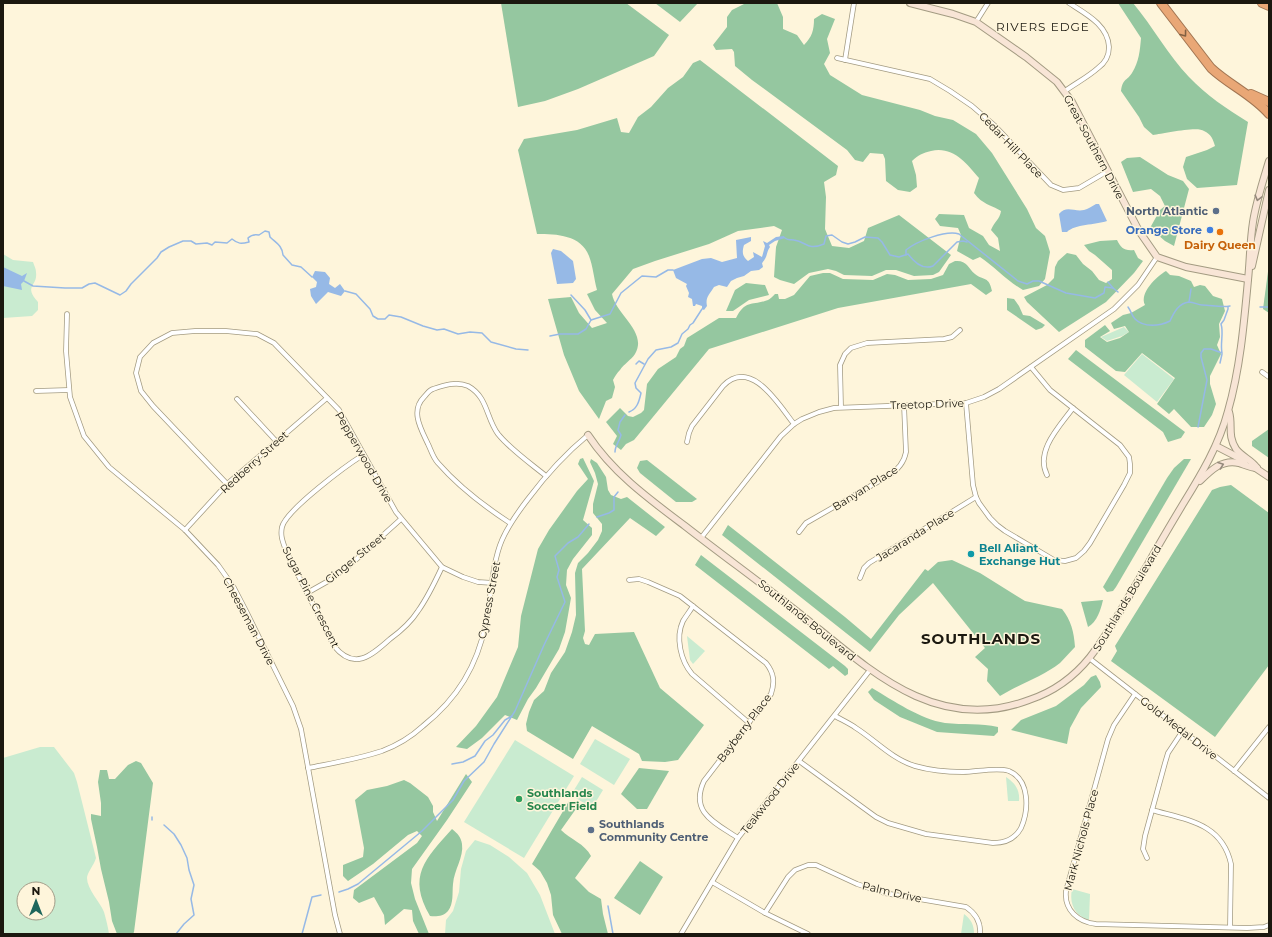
<svg xmlns="http://www.w3.org/2000/svg" width="1272" height="937" viewBox="0 0 1272 937" font-family="Montserrat,sans-serif">
<style>
.green{fill:#c9ebd0;fill-rule:evenodd}
.forest{fill:#95c7a0}
.water{fill:#96b9e6}
.lines{fill:none;stroke-linecap:round;stroke-linejoin:round}
.stream{stroke:#96b9e6;stroke-width:1.5}
.street-casing{stroke:#a39b82;stroke-width:5.5}
.secondary-casing{stroke:#a39b82;stroke-width:8}
.highway-casing{stroke:#a17552;stroke-width:10}
.street{stroke:#fff;stroke-width:4}
.secondary{stroke:#f8e5d6;stroke-width:6}
.highway{stroke:#e9a776;stroke-width:8}
.oneway{stroke:#826042}
.oneway2{stroke:#95897c}
.service-dot{fill:#5c6f8a;stroke:#fef5db;stroke-width:1.5}
.shop-dot{fill:#3f7fe0;stroke:#fef5db;stroke-width:1.5}
.food-dot{fill:#e8710a;stroke:#fef5db;stroke-width:1.5}
.culture-dot{fill:#0f9aa8;stroke:#fef5db;stroke-width:1.5}
.leisure-dot{fill:#2e9e5b;stroke:#fef5db;stroke-width:1.5}
.labels{text-anchor:middle;dominant-baseline:central;stroke-width:3;stroke-linejoin:round;paint-order:stroke}
.street-label{font-size:11px;fill:#1b180f;stroke:#fef5db}
.service-label{font-size:11px;font-weight:bold;fill:#4e5e75;stroke:#fef5db;text-anchor:end}
.shop-label{font-size:11px;font-weight:bold;fill:#366cbe;stroke:#fef5db;text-anchor:end}
.food-label{font-size:11px;font-weight:bold;fill:#c56008;stroke:#fef5db}
.culture-label{font-size:11px;font-weight:bold;fill:#0d838f;stroke:#fef5db;text-anchor:start}
.leisure-label{font-size:11px;font-weight:bold;fill:#27864d;stroke:#fef5db;text-anchor:start}
.neighbourhood-label{font-size:12px;letter-spacing:1px;fill:#1b180f;stroke:#fef5db}
.district-label{font-size:15px;font-weight:bold;letter-spacing:1px;fill:#1b180f;stroke:#fef5db}
</style>
<rect width="100%" height="100%" fill="#fef5db"/>
<g class="green">
<path d="M3,254l10,6 20,2c1,3 3,7 3,10 2,15 -13,13 2,30v8l-6,6 -29,2z"/>
<path d="M1124,327l5,5 -7,4 -15,5 -6,-4z"/>
<path d="M1142,354l32,25 -17,23 -33,-27z"/>
<path d="M687,636l18,15 -12,13 -3,-4z"/>
<path d="M595,739l35,20 -16,26 -34,-21z"/>
<path d="M515,740l59,36 -50,82 -60,-36z"/>
<path d="M40,747h14l20,26 3,9 19,76c-2,7 -9,15 -9,20 0,11 13,24 17,34 2,7 4,15 5,22h-106v-176zM24,889h24v24h-24z"/>
<path d="M582,777l21,13 -11,18 -21,-13z"/>
<path d="M1006,777c9,6 14,13 13,24h-11z"/>
<path d="M475,840l15,5 19,12 18,16 13,22 15,39h-110l1,-14 7,-9 6,-19 2,-23 5,-18z"/>
<path d="M1072,889l18,5 -1,26c-14,-4 -20,-16 -17,-31z"/>
<path d="M964,914c7,5 10,11 10,20h-13z"/>
</g>
<g class="forest">
<path d="M501,3h125l43,32 -15,21 -76,33 -33,12 -27,6z"/>
<path d="M655,3h43l-18,19z"/>
<path d="M746,3h31l6,14v12l14,6 7,10c8,-8 10,-15 10,-26l8,-5 13,5 -8,20 3,14 -6,11 6,11 32,20 58,15 15,6 18,4 23,14 16,19 35,56 9,19 9,8 5,16 -5,27 -6,7 -16,4c-16,-9 -28,-23 -43,-33l-7,3 -16,-9 4,-16 -3,-7 -18,-2 -5,-7 4,-5 25,1 5,13 14,8 6,9 11,6 -2,-13 -7,-8c3,-8 9,-11 10,-19 -11,-7 -18,-6 -27,-18l5,-15c-13,-15 -26,-32 -48,-27 -8,2 -13,4 -19,10l4,14 1,12 -7,5 -12,-2 -12,-9 -1,-22 -2,-5 -13,-1 -7,9 -8,-2 -8,-10 -95,-70 -17,-14 -1,-14 -2,-3 -16,1 -3,-5 14,-18v-10l5,-7z"/>
<path d="M1118,3h15c20,24 35,52 56,74 17,18 38,32 59,45l-11,63 -40,3 -10,-9 -4,-12 3,-10 21,-7 8,-4c-2,-7 -4,-12 -11,-15 -7,-5 -41,3 -51,4l-9,-8 -5,-10 -18,-26c2,-13 5,-9 11,-18 7,-11 8,-23 9,-35z"/>
<path d="M700,60l138,106 -2,9 -12,7 2,15 -1,32 7,17 17,2 15,-7 4,-13 31,-13 52,40 -12,17 -6,3 -19,1 -18,-6h-10l-14,6 -28,-1 -8,-4 -8,-2 -19,4 -15,11 -14,-4 -6,-3 2,-30 6,-17 -8,-4 -36,5 -29,13 -54,17 -22,8 -21,25c4,21 36,38 23,60 -4,6 -11,10 -15,16 -3,3 -5,6 -7,10l2,7 -3,11 -6,3 -7,18 -20,-28 -15,-36 -16,-56 23,-2 8,16 13,15 15,-5 -12,-13 -8,-16 10,-4c-3,-11 -4,-24 -8,-34 -8,-21 -32,-22 -52,-22l-19,-84 6,-11 53,-9 40,-12 4,14 8,1 9,-16 13,-10 17,-19 15,-11 10,-14z"/>
<path d="M1140,157l28,18 15,6 6,8 -15,57 -9,-5 -15,-13 10,-18 5,-4 -5,-10 -9,-7 -18,3 -12,-30 6,-4z"/>
<path d="M1117,240c4,8 7,11 17,10l4,8 5,3 -9,12 -28,29 -47,30 -32,-30 -3,-5 23,-12 7,-7 1,-11 3,-6 9,-8 9,2 7,9 9,7 7,9 7,3 6,-4v-9l-17,-15 -6,-4 -5,-6 16,-4z"/>
<path d="M955,261c12,-1 12,6 20,13 9,7 14,2 17,17l-6,4 -15,-11 -133,24 -129,41 -75,91 -8,4 -5,6 -8,-6 4,-8 -11,-14 14,-14 8,8 5,1 8,-4 3,-3 3,-26 11,-15 18,-12 4,-8 4,-3 3,-8 32,-20h17c10,-19 17,-12 32,-18 2,-1 5,-4 7,-6h3l1,5h6l9,-4 16,-19 13,-3h7l13,6 30,1 14,-6 8,1 13,5 23,-1 12,-4 6,-11z"/>
<path d="M1269,264v49l-6,-4z"/>
<path d="M1166,271l4,4 9,1 12,5 3,6 6,-2 5,1 8,10 9,3 3,12 -6,13 1,13 -3,8 4,9 -11,22v8l6,20 -4,11 -8,12h-13l-17,-18 -5,5 -12,-10 18,-26 -33,-25 -17,19 -9,-1 -31,-24v-7l20,-15 5,6 -10,6 7,5 13,-4 9,-6 -4,-6 -11,3 -3,-6 12,-8 8,-2 14,-8c-6,-12 12,-29 21,-34z"/>
<path d="M746,283l19,2 4,10 -20,5 -16,11h-7l9,-21z"/>
<path d="M1007,298l7,1 5,7 4,9 7,1 15,9 -3,3 -6,2 -29,-20z"/>
<path d="M1076,350l109,82 -4,6 -13,4 -5,-10 -95,-73z"/>
<path d="M1269,429v29l-17,-12v-5z"/>
<path d="M583,458l11,23 -11,39 9,8v7l-19,24 -6,11 -1,15 5,13 -6,34 -6,17 -23,39 -8,11 -11,21 -12,-5 -23,23 -15,11 -11,-2 20,-21 21,-29 21,-50 3,-31 17,-67 11,-19 28,-39 11,-12 -10,-15 2,-5z"/>
<path d="M591,459l6,4 9,14 2,13 3,5 10,4 6,-2 38,30 -9,9 -26,-18 -48,51 3,62 -2,7 2,6 4,1 6,-11 39,-2 26,56 44,37 -26,35 -13,2 -23,-1 -3,-7 -47,-28 -19,33 -46,-28 -1,-7 3,-12 5,-12 10,-9 7,-18 14,-21 7,-20 4,-17 -1,-42 3,-10 10,-10 10,-13 4,-9v-7l-9,-11v-9l5,-20 -3,-11 -5,-11z"/>
<path d="M1184,459h7l-75,128 -3,4 -6,1 -4,-5 64,-109 7,-10z"/>
<path d="M647,460l50,39 -5,3h-16l-36,-29 -3,-5 3,-7z"/>
<path d="M1231,485l38,28v152l-54,72 -104,-76 6,-10 -2,-5 97,-156 8,-3z"/>
<path d="M728,525l117,92 26,22 54,-70 3,2 10,-9 14,-2 28,13 45,28 37,8c9,11 12,23 13,38 -5,5 -10,11 -15,16 -18,14 -41,21 -60,33l-13,-15 1,-12 -13,-12 10,-9 -52,-65 -34,32 -29,37 -148,-117z"/>
<path d="M701,555l144,111 3,3v5l-3,2 -12,-10 -4,3 -134,-104z"/>
<path d="M1103,600c-2,9 -6,22 -15,27l-7,-25z"/>
<path d="M1096,675l4,7 1,5 -20,21 -11,20 -3,16 -56,-14 10,-10 35,-14 28,-21 7,-8z"/>
<path d="M872,688c22,13 48,31 73,35 18,2 36,0 53,4v5l-4,4 -57,-4 -37,-15 -26,-17 -6,-8z"/>
<path d="M136,761l5,2 12,20 -19,149 -1,2h-16l-5,-13 -3,-19 -8,-33 -4,-22 -6,-28v-5l10,2v-13l-3,-21 2,-12h7l2,9h6l13,-14z"/>
<path d="M639,768l30,3 -22,38h-10l-16,-15z"/>
<path d="M466,774l6,8 -25,38 -35,49 -1,14 4,16 14,35h-10l-6,-13 -1,-11 -8,-1 -19,16 -1,-10 -10,-18 -15,6 -6,-5 1,-8 63,-47 5,-7 -5,-5 -9,4 -35,29 -25,17 -5,-5v-11l20,-8 1,-9 -9,-48 12,-10 20,-4 17,-6 6,3 18,14 5,9v6l4,9z"/>
<path d="M569,801l9,5 -17,24c9,9 24,14 30,26l-16,22 14,14 12,7 2,15 5,20h-46l-9,-19 -2,-20 -4,-12 -7,-12 -8,-7z"/>
<path d="M452,829c6,5 9,8 10,15 2,13 -8,26 -9,40 -1,9 1,19 -5,27 -4,5 -12,6 -18,5 -23,-40 -5,-57 22,-87z"/>
<path d="M640,861l23,16 -23,38 -26,-17z"/>
</g>
<g class="water">
<path d="M1096,204h3l8,17c-12,4 -32,3 -40,11h-5l-3,-18c7,-9 15,-2 25,-4 4,-1 8,-4 12,-6z"/>
<path d="M784,236l1,2 -10,3 -6,4 1,2c-4,5 -2,10 -8,16l1,4 -4,3 -8,1 -7,5 -7,2 -6,3 -4,6 -8,-2 -5,2c-4,7 -9,10 -7,19l-3,4 -2,-1v-3l-6,-2 -1,2h-2l-1,-7 -4,-2 1,-4 -3,-7 1,-2 -11,-6 -3,-8 29,-11 9,-1 11,4 15,-4 -1,-18 15,-3v4l-7,4c-2,7 -2,11 4,16l6,-4 -1,-5 9,5 3,-11 -2,-5 4,2 9,-6z"/>
<path d="M553,249l8,2 12,10 3,18 -3,4 -16,1 -6,-31z"/>
<path d="M3,267l19,9 5,-3 -3,8 -3,3 1,6 -19,-4z"/>
<path d="M315,271l10,1 5,6 -1,6 6,4 5,-4 5,7 -4,5 -13,-4 -12,12 -5,-8 -1,-7 6,-2 1,-5 -5,-5z"/>
</g>
<g class="lines">
<g class="stream">
<path d="M785,238c4,3 5,1 9,2 13,2 13,11 30,4l2,-8 6,-1 10,7 6,2 7,-2 10,-5 13,1 4,4 8,13 9,2 9,-3c6,8 15,16 25,12l24,-24 6,-1 4,1"/>
<path d="M906,255v-5c11,-9 40,-20 53,-16l59,47 9,3 6,-3h6l27,12 29,5 9,-5 1,-6 8,1 5,4"/>
<path d="M24,281l9,5 32,2h17l7,-4 6,-1 25,12 6,-4 5,-7 26,-26 4,-6 8,-5 14,-6h8l5,3 11,-1 5,2 3,-3 12,1 5,-4c6,5 9,5 17,3l-1,-4c3,-3 6,-4 11,-3l6,-4 4,1 1,5c6,6 12,8 13,18l9,10 9,2 11,10"/>
<path d="M1108,282l5,6"/>
<path d="M345,291l11,3 14,15 3,7 5,3h7l4,-4 12,2 22,9 14,4 7,-1 14,5 12,-2 12,1 9,9 25,7 12,1"/>
<path d="M571,295l14,15 6,10"/>
<path d="M1189,302l2,-13"/>
<path d="M1128,307c3,4 4,9 7,12 9,9 25,7 35,2 4,-9 9,-18 19,-19 5,0 9,3 13,3 9,0 19,3 28,1"/>
<path d="M1260,307h9"/>
<path d="M550,336l10,-2h18l8,-5 5,-9 19,-6 11,-21 21,-17 14,1 12,-7h5"/>
<path d="M1220,363l2,-9"/>
<path d="M636,364l3,-3 5,3"/>
<path d="M629,412c8,-3 10,-10 12,-19l-5,-5 -1,-5 13,-24 8,-9 15,-3 7,-4 4,-9 6,-5 2,-4 3,-2 9,-14"/>
<path d="M1198,427l9,-47 -6,-23v-4l3,-4h7l11,4c-2,-10 2,-20 -1,-29l3,-4 4,-11v-2"/>
<path d="M615,452c0,-6 4,-10 6,-17l-3,-5 2,-8 5,-7"/>
<path d="M597,517l12,-4 5,-3v-13l4,-5"/>
<path d="M452,764l11,-2 12,-6 10,-15 8,-6 12,-15 7,-4"/>
<path d="M152,820v-3"/>
<path d="M164,825l10,9 7,11 6,13 2,12 5,15 -3,14 3,16 -10,9 -8,10"/>
<path d="M339,892l9,-3 10,-5 64,-53 31,-31 11,-19 20,-19 10,-18 21,-33 29,-66 21,-43 -8,-25 2,-7 -4,-14 13,-13 10,-6 11,-13"/>
<path d="M608,906l5,28"/>
<path d="M302,934l10,-37 9,-2"/>
</g>
<g class="street-casing">
<g id="street">
<path d="M976,22l12,-19"/>
<path d="M837,58l93,21 20,12 22,15 22,19 57,60 12,5 16,-2 29,-17"/>
<path d="M845,60l9,-57"/>
<path d="M1065,91c11,-8 23,-14 33,-23 7,-5 11,-12 11,-21 -1,-22 -23,-33 -40,-44"/>
<path d="M67,314l-1,37 4,46 14,39 25,31 76,63 33,35 15,21 13,25 47,95 8,23 34,186 5,19"/>
<path d="M1262,372l7,5"/>
<path d="M36,391l33,-1"/>
<path d="M237,399l39,42"/>
<path d="M966,403l7,82 3,12 3,6 11,15 7,7 8,6 49,29 11,1 11,-3 8,-7 6,-8 34,-58 6,-12v-9l-1,-7 -9,-12 -70,-55 -19,-23"/>
<path d="M841,407l-1,-42 5,-11 6,-6 16,-5 77,-4 8,-2 8,-7"/>
<path d="M687,442l2,-9 3,-7 31,-40c28,-29 56,19 71,38"/>
<path d="M363,455c-16,10 -77,55 -81,72 -2,9 1,15 4,24l48,95c20,25 37,10 56,-7 11,-8 21,-17 28,-28 10,-14 17,-29 24,-44"/>
<path d="M1047,475c-12,-24 12,-48 26,-67"/>
<path d="M227,484l-74,-78 -12,-15 -5,-18 4,-16 13,-14 19,-10 23,-2h31l31,3 17,9 65,67 57,102 46,55 21,10 15,5 15,1"/>
<path d="M510,523c-26,-17 -52,-37 -72,-60 -5,-5 -7,-13 -10,-19 -7,-15 -18,-33 -4,-47 3,-3 5,-7 9,-8 11,-4 24,-8 35,-3 20,11 18,32 30,48 12,15 32,29 48,42"/>
<path d="M185,530l42,-46 100,-86"/>
<path d="M799,532l7,-9 82,-47c10,-6 16,-13 18,-24l-2,-47"/>
<path d="M701,538l80,-102 13,-12 8,-5 17,-7 15,-4 132,-5 18,-6 15,-8 115,-80 24,-24 19,-28"/>
<path d="M860,578l4,-10 5,-5 107,-66"/>
<path d="M629,580l10,-1 9,3 32,14 86,67c8,10 9,19 5,31l-67,87c-15,32 12,42 34,57"/>
<path d="M307,593l23,-13 20,-15 51,-46"/>
<path d="M693,606c-3,5 -7,10 -10,15 -8,17 -2,40 9,53l57,49"/>
<path d="M1089,658l180,140"/>
<path d="M1135,694l-21,31 -6,14 -42,152c-2,19 12,31 30,33l151,4 17,-1 5,-2"/>
<path d="M799,761l77,56 12,6 38,11 67,9c12,0 22,-4 28,-15 8,-18 9,-48 -12,-57 -12,-4 -33,1 -46,1 -15,0 -34,-2 -48,-6 -23,-7 -40,-26 -59,-38 -7,-5 -14,-8 -21,-12"/>
<path d="M308,768c25,-5 50,-9 74,-17 16,-6 29,-14 41,-25 35,-28 54,-60 63,-103 5,-26 6,-60 16,-83 7,-16 16,-28 26,-41 18,-24 37,-45 60,-64"/>
<path d="M1234,771l35,-44"/>
<path d="M1152,810c35,10 70,13 79,54l-1,63"/>
<path d="M1147,858l-4,-9 2,-13 20,-73 3,-10 14,-21"/>
<path d="M712,882l53,31 23,-36 7,-7 13,-5h8l41,19 27,9 82,14c9,6 15,15 14,27"/>
<path d="M765,913l43,21"/>
<path d="M681,934l57,-96 132,-168"/>
</g>
</g>
<g class="secondary-casing">
<g id="secondary">
<path d="M910,3l43,11 23,8 50,35 31,25 15,20 67,129 18,26 29,10 62,12"/>
<path d="M1252,266l17,-76"/>
<path d="M1229,412c4,13 -2,23 7,37 6,8 16,11 21,19"/>
<path d="M588,435c25,38 61,64 97,91 41,32 83,62 124,95 65,53 130,113 220,79 24,-8 45,-23 61,-43 22,-28 39,-62 58,-93 11,-20 23,-40 35,-60 18,-29 36,-59 45,-93 12,-42 16,-87 20,-131 2,-19 2,-39 5,-58 3,-20 10,-41 16,-61"/>
<path d="M1216,446l29,15"/>
<path d="M1254,467l15,10"/>
<path d="M1200,481c11,-11 22,-22 39,-18 6,2 12,5 18,5"/>
</g>
</g>
<g class="highway-casing">
<g id="highway">
<path d="M1161,3l50,65c18,17 42,27 58,46"/>
<path d="M1262,3l7,3"/>
<path d="M1251,94l18,8"/>
</g>
</g>
<use href="#street" class="street"/>
<use href="#secondary" class="secondary"/>
<use href="#highway" class="highway"/>
</g>
<defs><path id="oneway-chevron" d="M-2-3.5L2.5 0L-2 3.5" fill="none" stroke-width="1.6" stroke-linecap="round" stroke-linejoin="round"/></defs>
<use class="oneway" href="#oneway-chevron" transform="translate(1184 34) rotate(53)"/>
<g class="oneway2">
<use href="#oneway-chevron" transform="translate(1258 198) rotate(105)"/>
<use href="#oneway-chevron" transform="translate(1221 465) rotate(-20)"/>
</g>
<g class="service-dot">
<circle cx="1216" cy="211" r="4"/>
<circle cx="591" cy="830" r="4"/>
</g>
<circle class="shop-dot" cx="1210" cy="230" r="4"/>
<circle class="food-dot" cx="1220" cy="232" r="4"/>
<circle class="culture-dot" cx="971" cy="554" r="4"/>
<circle class="leisure-dot" cx="519" cy="799" r="4"/>
<g class="labels">
<g class="street-label">
<text transform="translate(1011 145) rotate(46)">Cedar Hill Place</text>
<text transform="translate(1094 147) rotate(62)">Great Southern Drive</text>
<text transform="translate(927 404) rotate(-2)">Treetop Drive</text>
<text transform="translate(364 457) rotate(60)">Pepperwood Drive</text>
<text transform="translate(254 462) rotate(-42)">Redberry Street</text>
<text transform="translate(865 488) rotate(-32)">Banyan Place</text>
<text transform="translate(915 535) rotate(-32)">Jacaranda Place</text>
<text transform="translate(355 558) rotate(-39)">Ginger Street</text>
<text transform="translate(311 597) rotate(63)">Sugar Pine Crescent</text>
<text transform="translate(1127 598) rotate(-59)">Southlands Boulevard</text>
<text transform="translate(489 600) rotate(-79)">Cypress Street</text>
<text transform="translate(807 620) rotate(39)">Southlands Boulevard</text>
<text transform="translate(249 621) rotate(62)">Cheeseman Drive</text>
<text transform="translate(744 728) rotate(-53)">Bayberry Place</text>
<text transform="translate(1179 728) rotate(38)">Gold Medal Drive</text>
<text transform="translate(770 798) rotate(-52)">Teakwood Drive</text>
<text transform="translate(1081 840) rotate(-75)">Mark Nichols Place</text>
<text transform="translate(892 892) rotate(13)">Palm Drive</text>
</g>
<g class="service-label">
<text x="1208" y="211">North Atlantic</text>
<text x="599" y="824" text-anchor="start">Southlands<tspan x="599" dy="13">Community Centre</tspan></text>
</g>
<g class="shop-label">
<text x="1202" y="230">Orange Store</text>
</g>
<g class="food-label">
<text x="1220" y="245">Dairy Queen</text>
</g>
<g class="culture-label">
<text x="979" y="548">Bell Aliant<tspan x="979" dy="13">Exchange Hut</tspan></text>
</g>
<g class="leisure-label">
<text x="527" y="793">Southlands<tspan x="527" dy="13">Soccer Field</tspan></text>
</g>
<g class="neighbourhood-label">
<text x="1043" y="26">RIVERS EDGE</text>
</g>
<g class="district-label">
<text x="981" y="638">SOUTHLANDS</text>
</g>
</g>
<rect width="1272" height="937" fill="none" stroke="#1b180f" stroke-width="8"/>
<g transform="translate(36 901)"><circle r="19" fill="#fef5db" stroke="#a39d89"/>
<path d="M0-3L7 15L0 10L-7 15Z" fill="#1e665c"/>
<text y="-6" font-size="11" font-weight="bold" text-anchor="middle" fill="#1b180f">N</text>
</g>
</svg>
